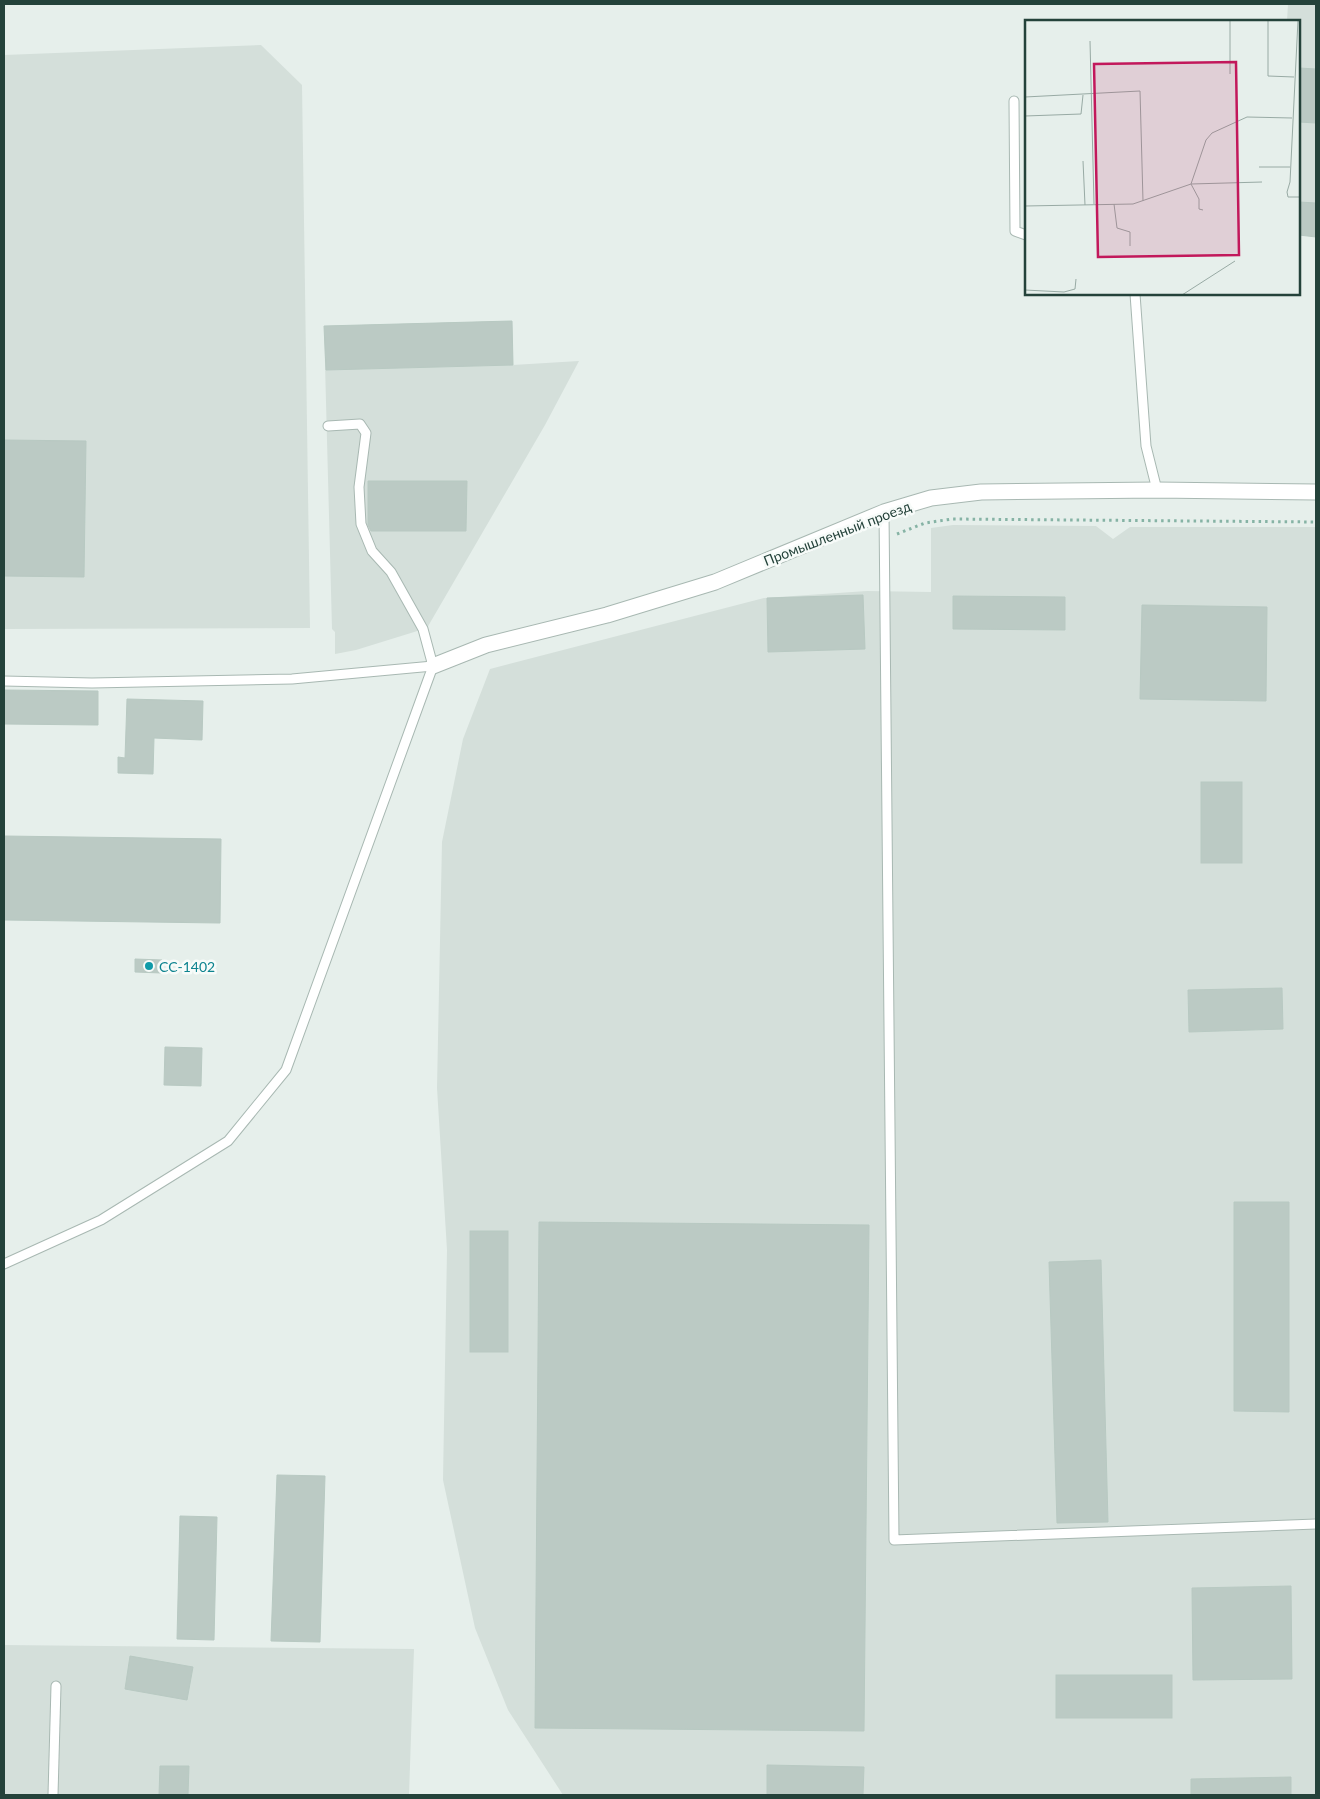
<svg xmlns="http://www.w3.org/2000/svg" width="1320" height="1799" viewBox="0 0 1320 1799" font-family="Lato,sans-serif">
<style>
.built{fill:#d4dfda}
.building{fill:#bbcac4;stroke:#b8c9c2}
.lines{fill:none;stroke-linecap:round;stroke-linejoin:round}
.service-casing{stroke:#a8b8b2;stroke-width:11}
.tertiary-casing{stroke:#a8b8b2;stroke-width:17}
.path{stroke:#86b3a5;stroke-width:3;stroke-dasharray:2.5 4;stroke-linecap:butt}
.service{stroke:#fff;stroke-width:9}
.tertiary{stroke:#fff;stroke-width:15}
.culture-dot{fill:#0f9aa8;stroke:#f7fbf9;stroke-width:2}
.labels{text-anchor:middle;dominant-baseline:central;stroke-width:5;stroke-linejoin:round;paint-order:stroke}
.street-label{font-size:14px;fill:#24423a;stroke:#f7fbf9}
.culture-label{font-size:14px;fill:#0d838f;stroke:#f7fbf9;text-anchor:start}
.inset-road{fill:none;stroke:#98aaa4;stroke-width:1}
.view{fill:#c2185b;fill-opacity:0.15;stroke:#c2185b;stroke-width:2.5}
.inset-edge{fill:none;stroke:#24423a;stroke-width:2.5}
</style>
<rect width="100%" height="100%" fill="#e6efeb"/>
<g class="built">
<path d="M1288,4h28v233l-17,-3v-213h-12z"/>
<path d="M261,45l41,40 8,543 -306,1v-574z"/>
<path d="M512,321l1,44 66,-4 -34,64 -118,203 -71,22 -21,4v-22l-3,-3 -8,-303z"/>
<path d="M953,525l143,1 17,13 17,-12h186v1268h-753l-55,-85 -33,-82 -32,-148 4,-230 -10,-162 5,-246 21,-103 27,-70 274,-71 103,-7 64,1v-64z"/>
<path d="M4,1645l410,4 -5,146h-405z"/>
</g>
<g class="building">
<path d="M1299,68l17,1v54l-17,-1z"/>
<path d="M1299,202l17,1v34l-17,-2z"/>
<path d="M512,321l1,44 -187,5 -2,-44z"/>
<path d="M4,440l82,1 -2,136 -80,-1z"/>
<path d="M368,481h99l-1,50h-95l-3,-6z"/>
<path d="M863,595l2,54 -97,3 -1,-54z"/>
<path d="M953,596l112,1v33l-112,-1z"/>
<path d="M1142,605l125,2 -1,94 -126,-2z"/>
<path d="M4,690l94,1v34l-94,-1z"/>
<path d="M127,699l76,2 -1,39 -48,-2 -1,36 -35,-1v-16l7,1z"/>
<rect x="1201" y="782" width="41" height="81"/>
<path d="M4,836l217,3 -1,84 -216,-3z"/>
<path d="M135,959l27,1v13l-27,-1z"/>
<path d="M1282,988l1,41 -94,3 -1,-42z"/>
<path d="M165,1047l37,1 -1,38 -37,-1z"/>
<path d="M1234,1202h55v210l-55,-1z"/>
<path d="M539,1222l330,3 -5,506 -329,-3z"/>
<rect x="470" y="1231" width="38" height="121"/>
<path d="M1101,1260l7,262 -51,1 -8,-261z"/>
<path d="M277,1475l48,1 -5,166 -49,-1z"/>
<path d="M180,1516l37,1 -3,123 -37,-1z"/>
<path d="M1291,1586l1,93 -99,1 -1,-92z"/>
<path d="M130,1656l63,11 -6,33 -62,-11z"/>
<rect x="1056" y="1675" width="116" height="43"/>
<path d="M767,1765l97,2 -1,28h-96z"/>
<path d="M160,1766h29l-1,29h-29z"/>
<path d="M1291,1777v18h-100v-16z"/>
</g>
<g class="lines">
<g class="service-casing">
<g id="service">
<path d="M1014,101l1,130 11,4"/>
<path d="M1135,294l11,152 11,44"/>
<path d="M884,512l10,1028 422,-16"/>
<path d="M4,681l88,2 200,-4 141,-13"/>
<path d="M4,1264l97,-44 127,-79 58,-71 147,-404 -10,-37 -32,-57 -19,-21 -11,-27 -2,-37 7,-54 -6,-9 -32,2"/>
<path d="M53,1795l3,-109"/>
</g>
</g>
<g class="tertiary-casing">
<path id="tertiary" d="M433,666l53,-21 121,-30 108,-33 169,-70 47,-14 50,-6 176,-2 159,2"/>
</g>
<path class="path" d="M897,534l28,-11 27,-4 364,3"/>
<use href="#service" class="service"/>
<use href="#tertiary" class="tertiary"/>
</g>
<circle class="culture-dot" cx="149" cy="966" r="5"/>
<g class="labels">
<g class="street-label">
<text transform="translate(837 533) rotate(-21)">Промышленный проезд</text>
</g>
<g class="culture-label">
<text x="159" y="966">СС-1402</text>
</g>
</g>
<g transform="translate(1025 20)">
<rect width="275" height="275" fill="#e6efeb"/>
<path class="inset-road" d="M243,0v56l26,1M273,0l-8,162 -3,10 1,5h12M65,21l4,163M205,54v-54M0,77l115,-6 3,110M0,96l56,-2 2,-19M58,141l2,44M234,147h31M89,184l3,24 13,4v14M0,186l108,-2 58,-20 71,-2M178,190l-4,-1v-10l-8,-15 15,-44 6,-7 35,-16 45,1M0,270l39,2 11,-3 1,-10M157,275l53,-34"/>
<path class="view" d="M211,42l3,193 -141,2 -4,-193z"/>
<rect width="275" height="275" class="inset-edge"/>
</g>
<rect width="1320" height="1799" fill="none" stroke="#24423a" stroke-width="10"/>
</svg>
